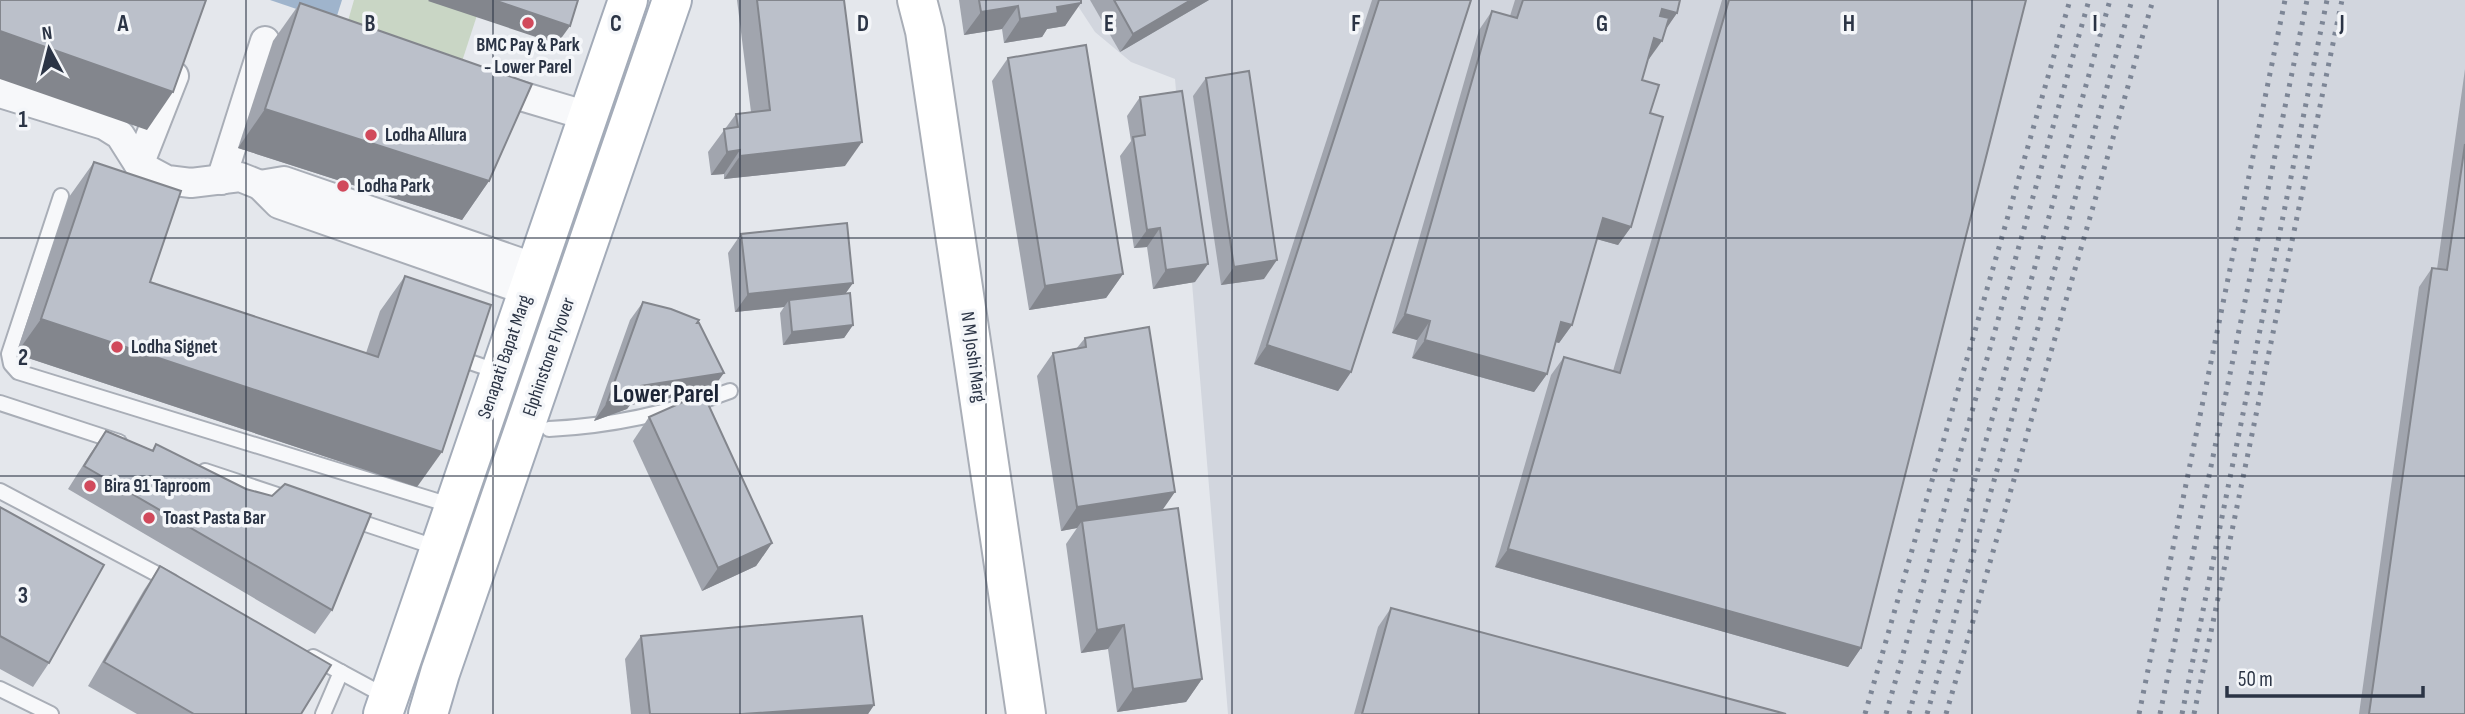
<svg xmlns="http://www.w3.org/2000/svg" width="2465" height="714" viewBox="0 0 2465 714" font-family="'Sofia Sans Condensed',sans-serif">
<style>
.built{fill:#d2d6de}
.green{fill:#c9d6c5}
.water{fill:#9fb4cc}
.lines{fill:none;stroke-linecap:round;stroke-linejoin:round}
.lane-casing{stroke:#a9aeb7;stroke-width:18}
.street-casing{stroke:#a9aeb7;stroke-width:32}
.secondary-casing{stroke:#a9aeb7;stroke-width:42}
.primary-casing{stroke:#a3abb8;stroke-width:42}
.lane{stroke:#f7f8fa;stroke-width:14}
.street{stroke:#f7f8fa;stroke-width:28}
.secondary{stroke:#fff;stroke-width:38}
.primary{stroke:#fff;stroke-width:38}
.rail{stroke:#7d8696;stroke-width:5;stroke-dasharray:3.5 7;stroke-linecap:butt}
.wall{fill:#a1a5ae}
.shaded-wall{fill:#83868d}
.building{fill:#bbc0ca;stroke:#83868d;stroke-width:2}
.grid{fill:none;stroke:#2b3445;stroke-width:2;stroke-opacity:0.55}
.poi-dot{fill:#d1495b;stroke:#f4f6f9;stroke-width:2.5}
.labels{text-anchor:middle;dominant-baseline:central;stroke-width:7;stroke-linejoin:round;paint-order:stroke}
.poi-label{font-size:19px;font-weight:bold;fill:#2b3445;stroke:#f4f6f9;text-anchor:start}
.street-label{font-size:19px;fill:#2b3445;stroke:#f4f6f9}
.district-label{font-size:26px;font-weight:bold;fill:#1d2536;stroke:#f4f6f9}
.grid-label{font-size:23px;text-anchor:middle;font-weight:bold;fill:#2b3445;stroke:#f4f6f9;stroke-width:7;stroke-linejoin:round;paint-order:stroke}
</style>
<rect width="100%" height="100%" fill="#e4e7ec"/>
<path class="built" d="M1074,0h1391v714h-1237l-53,-635 -44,-17 -36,-30z"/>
<path class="green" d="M354,0h128l-28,86 -113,-41z"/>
<path class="water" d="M270,0h72l-7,22z"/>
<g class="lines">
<g class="lane-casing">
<g id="lane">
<path d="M61,196l-52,158 2,10 7,8 435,134"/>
<path d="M464,360l35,12"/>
<path d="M0,403l119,39"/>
<path d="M549,429c63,-3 122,-16 181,-38"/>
<path d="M205,471l87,29"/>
<path d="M0,491l172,91"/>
<path d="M351,519l87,29"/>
<path d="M313,657l74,40"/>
<path d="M0,689l51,25"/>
<path d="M323,714l18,-42"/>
</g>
</g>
<g class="street-casing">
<g id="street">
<path d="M497,89l91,27"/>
<path d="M0,93l104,32 16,10 19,30 28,15 24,3 49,-6 20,8"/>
<path d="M139,165l35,-89"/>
<path d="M221,180l44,-139"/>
<path d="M528,291l-249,-87 -19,-19 24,-4 252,87"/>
</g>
</g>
<g class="secondary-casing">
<path id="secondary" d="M917,0l8,31 101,683"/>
</g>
<g class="primary-casing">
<g id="primary">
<path d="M383,714l245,-714"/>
<path d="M428,714l12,-41 232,-673"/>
</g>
</g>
<use href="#lane" class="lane"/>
<use href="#street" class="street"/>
<use href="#secondary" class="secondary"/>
<use href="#primary" class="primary"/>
<g class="rail">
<path d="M1865,714l205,-714"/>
<path d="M1886,714l203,-714"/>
<path d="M1909,714l201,-714"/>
<path d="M1927,714l205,-714"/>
<path d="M1946,714l207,-714"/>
<path d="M2139,714l146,-714"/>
<path d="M2160,714l147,-714"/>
<path d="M2182,714l145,-714"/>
<path d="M2194,714l148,-714"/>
</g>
</g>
<g class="wall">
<path d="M737,0h107l1,166 -121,13v-5l-13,1 -3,-23 28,-38 15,-2z"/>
<path d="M959,0h122l-16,26 -18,3 -5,8 -38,6 -2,-14 -38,6z"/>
<path d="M1090,0h119l-89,52z"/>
<path d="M1372,0h99l-120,372 -13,19 -84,-27z"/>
<path d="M1515,0h165l-3,13 -11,15 -17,31h-1l-6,21 8,33 -19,114 -13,18 -21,-6 -25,86 -13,18 -3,-1 -9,32 -13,18 -122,-34 5,-18 -25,-7 87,-303 13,-19 18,5z"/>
<path d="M1722,0h304l-165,648 -13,19 -353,-100 56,-192 13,-18 49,14z"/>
<path d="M300,3l189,178 -27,39 -224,-72 35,-107z"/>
<path d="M1008,58l115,216 -17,24 -77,12 -37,-229z"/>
<path d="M2465,69v645h-106l60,-427 13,-19 5,1z"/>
<path d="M1206,78l58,201 -43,6 -28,-189z"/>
<path d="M1140,97l55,185 -42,7 -6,-42 -13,1 -14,-92 11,-15 -4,-25z"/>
<path d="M94,162l56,120 216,71 14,-42 25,-35 12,211 -401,-133 53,-157z"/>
<path d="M741,234l112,49 -8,11 8,31 -9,13 -61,7 -3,-32 4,-6 -49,5 -7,-59z"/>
<path d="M643,302l54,21 14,68 -81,14 -3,4 -33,12 36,-101z"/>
<path d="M1085,338l78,172 39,169 -16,23 -69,10 -9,-63 -27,4 -15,-109 11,-16 -16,3 -24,-155 16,-23 23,-4z"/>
<path d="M649,417l123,126 -16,23 -54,25 -69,-150z"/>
<path d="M106,431l46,19 4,-6 176,166 -17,24 -247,-145 22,-35z"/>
<path d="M0,507l49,156 -16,24 -33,-18z"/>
<path d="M160,566l141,148h-164l-49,-28 56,-96z"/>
<path d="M1391,608l395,106h-432l24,-87z"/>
<path d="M641,636l233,69 -6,9h-237l-6,-55z"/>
</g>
<g class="shaded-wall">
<path d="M429,0h65l76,26 -13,18 -129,-43z"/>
<path d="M1191,0h18l-89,52 13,-18z"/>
<path d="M1081,3l-16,23 -18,3 -5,8 -38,6 16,-24 37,-12z"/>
<path d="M1018,6l-16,23 -38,6 17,-23z"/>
<path d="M1662,9l15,4 -13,19 -15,-4z"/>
<path d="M0,31l173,61 -26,38 -147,-51z"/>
<path d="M1654,38l8,3 -13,18 -8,-2z"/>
<path d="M265,109l224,72 -27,39 -224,-72z"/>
<path d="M862,142l-17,24 -121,13 16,-23z"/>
<path d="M740,150l-16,24 -13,1 16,-23z"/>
<path d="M1603,218l28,9 -13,18 -29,-8z"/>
<path d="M1160,228l-13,19 -13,1 13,-18z"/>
<path d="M1277,260l-13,19 -43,6 13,-18z"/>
<path d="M1208,264l-13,18 -42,7 13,-19z"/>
<path d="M1123,274l-17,24 -77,12 16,-24z"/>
<path d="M853,283l-13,18 -51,-1 -5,7 -49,5 13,-18z"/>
<path d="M1405,314l25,7 -13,19 -25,-7z"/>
<path d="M41,319l401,133 -25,35 -401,-133z"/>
<path d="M1561,322l11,3 -13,18 -11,-3z"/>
<path d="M853,325l-9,13 -61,7 9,-13z"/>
<path d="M1425,340l122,34 -13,18 -122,-34z"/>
<path d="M1267,345l84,27 -13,19 -84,-27z"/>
<path d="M724,373l-13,18 -81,14 -3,4 -33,12 13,-18 34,-17z"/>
<path d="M1175,492l-16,23 -77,6 -5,7 -16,3 16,-24z"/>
<path d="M772,543l-16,23 -54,25 16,-23z"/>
<path d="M1508,549l353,99 -13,19 -353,-100z"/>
<path d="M1124,625l-16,24 -27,4 16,-23z"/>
<path d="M1202,679l-16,23 -69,10 16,-23z"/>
<path d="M874,705l-6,9h-126z"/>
</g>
<g class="building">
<path d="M0,0h206l-33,92 -173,-61z"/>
<path d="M494,0h84l-8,26z"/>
<path d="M757,0h87l18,142 -122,14v-6l-13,2 -3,-23 14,-2 -2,-13 34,-4z"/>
<path d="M979,0h102v3l-24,4 1,6 -38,6 -2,-13 -37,6z"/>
<path d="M1114,0h77l-58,34z"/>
<path d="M1379,0h92l-120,372 -84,-27z"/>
<path d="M1523,0h157l-3,13 -15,-4 -2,7 9,2 -7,23 -8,-3 -12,42 17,5 -9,28 13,4 -32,110 -28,-9 -31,107 -11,-3 -14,52 -122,-34 5,-19 -25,-7 87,-303 25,7z"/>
<path d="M1729,0h297l-165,648 -353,-99 56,-192 56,16z"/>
<path d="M300,3l232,81 -43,97 -224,-72z"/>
<path d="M1086,45l37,229 -78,12 -37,-228z"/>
<path d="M1249,71l28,189 -43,7 -28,-189z"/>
<path d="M1182,91l26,173 -42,6 -6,-42 -13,2 -14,-93 12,-2 -5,-38z"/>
<path d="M2465,144v570h-96l63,-446 15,2z"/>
<path d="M94,162l87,29 -31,91 228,75 27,-81 86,29 -49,147 -401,-133z"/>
<path d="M847,223l6,60 -105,11 -7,-60z"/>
<path d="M850,293l3,32 -61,7 -3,-32z"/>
<path d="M643,302l28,7 28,11 -2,3h2l25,50 -83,13 -1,4 -33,13z"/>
<path d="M1149,327l26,165 -98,15 -24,-154 33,-6 -1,-9z"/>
<path d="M703,393l69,150 -54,25 -69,-151z"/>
<path d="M106,431l47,20 3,-7 90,45 26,7 13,-12 86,30 -39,96 -248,-144z"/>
<path d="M0,507l104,58 -55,98 -49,-27z"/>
<path d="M1178,508l24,171 -69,10 -9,-64 -27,5 -15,-109z"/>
<path d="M160,566l171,99 -30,49h-107l-90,-52z"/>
<path d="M1391,608l395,106h-424z"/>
<path d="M862,616l12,89 -132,9h-92l-9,-78z"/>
</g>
<path class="grid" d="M246,0v714M493,0v714M740,0v714M986,0v714M1232,0v714M1479,0v714M1726,0v714M1972,0v714M2218,0v714M0,238h2465M0,476h2465"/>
<g class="poi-dot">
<circle cx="528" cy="23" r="7"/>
<circle cx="371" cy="135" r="7"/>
<circle cx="343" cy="186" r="7"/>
<circle cx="117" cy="347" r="7"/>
<circle cx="90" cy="486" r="7"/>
<circle cx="149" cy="518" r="7"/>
</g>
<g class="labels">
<g class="poi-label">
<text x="528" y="45" text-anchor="middle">BMC Pay &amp; Park<tspan x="528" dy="22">- Lower Parel</tspan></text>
<text x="385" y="135">Lodha Allura</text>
<text x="357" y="186">Lodha Park</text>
<text x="131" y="347">Lodha Signet</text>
<text x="104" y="486">Bira 91 Taproom</text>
<text x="163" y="518">Toast Pasta Bar</text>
</g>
<g class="street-label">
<text transform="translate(505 357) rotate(-71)">Senapati Bapat Marg</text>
<text transform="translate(549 357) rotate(-71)">Elphinstone Flyover</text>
<text transform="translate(973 357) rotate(82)">N M Joshi Marg</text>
</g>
<g class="district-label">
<text x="666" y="394">Lower Parel</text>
</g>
</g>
<g class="grid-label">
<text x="123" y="31">A</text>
<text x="370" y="31">B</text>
<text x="616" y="31">C</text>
<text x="863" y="31">D</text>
<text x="1109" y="31">E</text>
<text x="1356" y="31">F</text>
<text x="1602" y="31">G</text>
<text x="1849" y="31">H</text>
<text x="2095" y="31">I</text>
<text x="2342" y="31">J</text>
<text x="23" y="127">1</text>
<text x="23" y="365">2</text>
<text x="23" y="603">3</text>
</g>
<g transform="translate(49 49) rotate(353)" stroke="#f4f6f9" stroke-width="5" paint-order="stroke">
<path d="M0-5L12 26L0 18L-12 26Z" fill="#2b3445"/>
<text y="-10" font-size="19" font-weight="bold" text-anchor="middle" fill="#2b3445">N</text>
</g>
<path d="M2227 686v10h196v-10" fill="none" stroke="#2b3445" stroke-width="3.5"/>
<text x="2238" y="686" font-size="21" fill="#2b3445" stroke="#f4f6f9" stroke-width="5" paint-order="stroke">50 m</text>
</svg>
